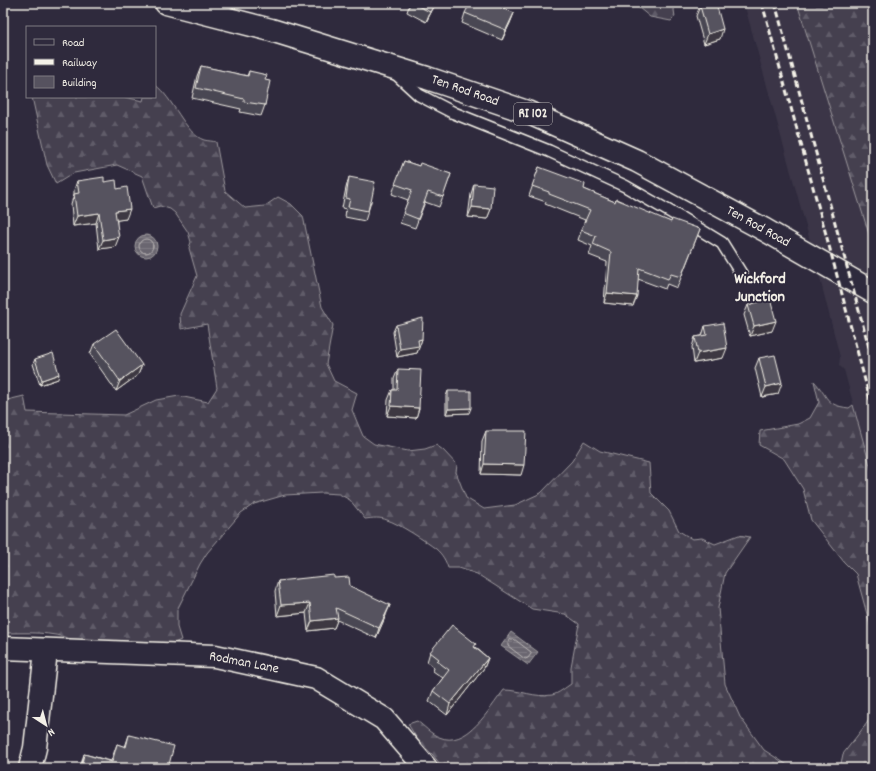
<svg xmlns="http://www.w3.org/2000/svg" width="876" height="771" viewBox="0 0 876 771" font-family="Dekko,sans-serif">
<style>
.built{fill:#3b3647}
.forest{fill:url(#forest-firs);stroke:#9c989c}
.water{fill:url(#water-rules);stroke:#a19ea0}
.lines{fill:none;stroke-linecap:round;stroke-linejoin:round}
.shore{stroke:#bdb9b8;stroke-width:1}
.lane-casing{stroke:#f4f1e8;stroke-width:14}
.street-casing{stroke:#f4f1e8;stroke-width:25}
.primary-casing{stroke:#f4f1e8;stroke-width:25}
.lane{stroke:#2f2a3d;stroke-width:11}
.street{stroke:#2f2a3d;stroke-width:22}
.primary{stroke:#2f2a3d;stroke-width:22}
.rail{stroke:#f4f1e8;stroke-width:3;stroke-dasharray:6 3;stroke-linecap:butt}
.wall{fill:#4a4752;stroke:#f4f1e8}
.shaded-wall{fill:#3c3942;stroke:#f4f1e8}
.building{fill:#56525f;stroke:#f4f1e8}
.labels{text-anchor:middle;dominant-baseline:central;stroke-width:4;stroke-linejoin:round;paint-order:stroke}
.shield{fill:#2f2a3d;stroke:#b9b5b5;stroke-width:1}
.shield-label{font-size:13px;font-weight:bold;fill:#f4f1e8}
.street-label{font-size:14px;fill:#f4f1e8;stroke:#2f2a3d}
.quarter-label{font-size:16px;font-weight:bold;fill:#f4f1e8;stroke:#2f2a3d}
</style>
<defs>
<pattern id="forest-firs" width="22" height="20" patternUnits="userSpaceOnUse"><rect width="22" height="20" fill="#454050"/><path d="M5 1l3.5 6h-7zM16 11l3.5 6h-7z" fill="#605c69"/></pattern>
<pattern id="water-rules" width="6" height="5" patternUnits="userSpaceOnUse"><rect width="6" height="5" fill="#6a6670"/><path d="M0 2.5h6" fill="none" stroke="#807c84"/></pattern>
</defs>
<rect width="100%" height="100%" fill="#2f2a3d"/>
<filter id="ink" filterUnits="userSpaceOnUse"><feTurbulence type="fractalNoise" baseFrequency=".025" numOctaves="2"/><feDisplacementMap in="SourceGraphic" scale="8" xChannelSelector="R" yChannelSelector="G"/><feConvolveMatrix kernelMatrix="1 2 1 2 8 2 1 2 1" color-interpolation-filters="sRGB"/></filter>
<g filter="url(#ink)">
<path class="built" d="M744,3h53l76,244v229l-29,-106 -5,-5 1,-8 -25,-98z"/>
<g class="forest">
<path d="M633,3h43l-2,7 1,7 -4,4 -21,-4z"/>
<path d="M797,3h76v244z"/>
<path d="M155,85c18,12 30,49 49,55 4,1 9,1 12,2l9,49 20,17 20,-2 13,-9 13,7 12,12 19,91 11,18 -7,39 8,17 23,12 -5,17 11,26 11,8 34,7 17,-2 11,-4 7,5 14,15 -1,7 10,26 18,11 31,-4 26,-12 31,-32 12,-20 16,10 49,12 2,30 18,18 10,20 13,8 10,-1 13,6 24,-9 11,2 -25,36 -7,35 7,76 15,33 24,33 28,18h-349l-10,-13 -14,-13 -11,-18 9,-3c7,5 14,13 22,16 28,12 50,-28 65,-47 16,0 31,8 48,5 6,-1 14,-8 19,-11v-17l8,-43 -14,-10 -33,-5 -55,-35 -18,-6h-11c-2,-7 -6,-14 -12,-19 -9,-7 -38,-26 -49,-29 -7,-3 -14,-2 -22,-1l-15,-19 -11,-6 -17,-1 -37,2 -31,9 -13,9 -34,40 -7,11 -23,46v17l4,13 -12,5 -96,-5c-22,-9 -46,-7 -70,-7v-232l21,-5 3,16 97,3 32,-15 23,-4 29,6 9,-14 -10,-64 -26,5 -1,-15 17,-38 -8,-28 2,-6 -3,-10 -13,-19 -5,-4 -10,-3 -7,2 -11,-32 -25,-11 -43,8 -18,11 -9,-19 -15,-68h92l19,4 1,-4h11z"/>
<path d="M814,381c15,16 10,24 35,27l4,-3 20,71v160l-17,-62 -12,-12 -33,-42 -8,-31 -19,-30 -25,-14 1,-14 38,-7 12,-6 9,-16z"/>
<path d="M873,710v58h-33l3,-14 24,-31z"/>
</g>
<g class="water">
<circle cx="146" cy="246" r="11"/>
<path d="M511,632l27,20 -10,13 -27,-19z"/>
</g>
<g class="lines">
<g class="shore">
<circle cx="146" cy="246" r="7"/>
<path d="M511,639h3l17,13v2l-3,4 -3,1 -17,-13v-2z"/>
</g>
<g class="lane-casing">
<path id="lane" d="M395,73l24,22 35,18 95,38 76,35 56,32 41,25 20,32"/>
</g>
<g class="street-casing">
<g id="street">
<path d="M3,648l212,8 101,22 68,41 42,49"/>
<path d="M30,768l5,-20 11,-97"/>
</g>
</g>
<g class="primary-casing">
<path id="primary" d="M166,3l105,27 156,48 100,34 110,49 128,69 108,62"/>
</g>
<use href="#lane" class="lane"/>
<use href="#street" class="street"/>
<use href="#primary" class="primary"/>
<g class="rail">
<path d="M762,3l62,224 49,183"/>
<path d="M775,3l98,359"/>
</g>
</g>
<g class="wall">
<path d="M373,3h8l-1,2z"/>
<path d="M410,3h26l-10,19 -19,-10z"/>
<path d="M700,6l20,33 -16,5 -8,-28z"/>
<path d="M502,8l12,5 -4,10 -8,17 -40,-17 3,-10z"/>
<path d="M201,66l46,10 2,-5 16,9v25l-4,11 -21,-4 1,-3 -49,-11 5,-22z"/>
<path d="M404,161l15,5 32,8 -12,33 -14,-5 -10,26 -15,-5 8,-23 -16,-6z"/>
<path d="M539,167l45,22 31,13 56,20 29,7 -23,59 -10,-4 -2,5 -27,-10 -5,27 -29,-3 3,-41 -18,-7 3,-9 -14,-6 7,-20 -40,-16 1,-2 -17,-6z"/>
<path d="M349,177l22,25 -6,19 -20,-4 1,-8 -4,-1 4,-20z"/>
<path d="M77,181l27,1 13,7 9,30 -9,1 -2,27 -16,2 -3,-26 -23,3 -2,-22 3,-10v-4z"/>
<path d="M474,184l17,25 -4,10 -19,-2 3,-23z"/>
<path d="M748,305l24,26 -22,5 -6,-21z"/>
<path d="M396,325l26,14 -5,14 -20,4 -4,-25z"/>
<path d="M705,326l18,32 -29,5 -2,-16 3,-10 7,-1z"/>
<path d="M94,344l48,21 -4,10 -22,16 -26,-37z"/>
<path d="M759,358l19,36 -16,3 -7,-29z"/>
<path d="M35,359l23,20 -18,6 -7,-21z"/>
<path d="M398,369l21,39 -3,10 -29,-2 1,-16 4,-10h2v-11z"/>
<path d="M448,391l21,22 -23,1v-18z"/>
<path d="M486,431l35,44 -40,-1 1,-33z"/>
<path d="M278,581l72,5 36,29 -10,23 -39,-18 -3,8 -26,3 -2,-18 -29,3 -2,-25z"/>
<path d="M475,647l13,11 -4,10 -37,47 -18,-14 4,-10 10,-13 -10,-7 1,-3 -7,-6 3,-10z"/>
<path d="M129,735l39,33h-88l4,-14 27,7 6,-17 8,3z"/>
</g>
<g class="shaded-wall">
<path d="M435,3h1l-10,19 4,-10z"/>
<path d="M514,13l-4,10 -8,17 4,-10z"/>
<path d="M723,29l-3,10 -16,5 4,-10z"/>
<path d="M472,207l19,2 -4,10 -19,-2z"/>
<path d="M130,209l-4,10 -14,2 3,-10z"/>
<path d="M99,213l-3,10 -23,3 4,-10z"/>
<path d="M119,237l-4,10 -16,2 4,-9z"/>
<path d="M607,293l30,3 -4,10 -29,-3z"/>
<path d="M776,321l-4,10 -22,5 4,-10z"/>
<path d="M422,339l-5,14 -20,4 3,-8 18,-9z"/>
<path d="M727,348l-4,10 -29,5 4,-10z"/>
<path d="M142,365l-4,10 -22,16 4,-10z"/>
<path d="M59,374l-1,5 -18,6 2,-5z"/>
<path d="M782,383l-4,11 -16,3 4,-10z"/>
<path d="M391,406l28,2 -3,10 -29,-2z"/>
<path d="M471,408l-2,5 -23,1 2,-5z"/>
<path d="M484,464l40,1 -3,10 -40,-1z"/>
<path d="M310,603l-4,10 -29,3 4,-11z"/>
<path d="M390,605l-4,10 -10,23 3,-10z"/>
<path d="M338,618l-4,10 -26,3 4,-10z"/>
<path d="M488,658l-4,10 -37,47 3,-11z"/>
</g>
<g class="building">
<path d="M412,3h23l-5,9z"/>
<path d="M470,3h33l-2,4 13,6 -8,17 -41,-17z"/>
<path d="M710,3h6l7,26 -15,5 -8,-28z"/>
<path d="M201,66l47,10 1,-5 18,4 -2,5 5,1 -5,24 -21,-3v-3l-48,-11z"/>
<path d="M404,161l15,5 1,-3 31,11 -8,23 -15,-5 -10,27 -15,-6 9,-23 -17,-6z"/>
<path d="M539,167l46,17 -1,5 31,13 1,-3 55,23 1,-3 28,10 -19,48 -10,-3 -3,5 -29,-11 -2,28 -30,-3 4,-41 -18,-8 3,-8 -15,-6 9,-20 -41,-16v-2l-17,-6z"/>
<path d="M104,177v5l12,-2 1,9 10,-2 3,22 -15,2 4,26 -16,3 -4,-27 -22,3 -3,-22 5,-1 -2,-12z"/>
<path d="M349,177l26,5 -4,20h-1l-2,9 -20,-4 2,-8 -4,-1z"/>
<path d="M474,184l19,2 -2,23 -19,-2z"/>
<path d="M770,299l6,22 -22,5 -6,-21z"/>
<path d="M423,318l-1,21 -4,1 1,6 -19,3 -4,-24z"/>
<path d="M723,323l4,25 -29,5 -3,-16 12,-2 -2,-9z"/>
<path d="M116,329l26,36 -22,16 -26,-37z"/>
<path d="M53,353l6,21 -17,6 -7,-21z"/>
<path d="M775,355l7,28 -16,4 -7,-29z"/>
<path d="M398,369l23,1 -2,38 -28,-2 1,-16h5z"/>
<path d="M448,391h23v17l-23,1z"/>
<path d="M486,431h40l-2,34 -40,-1z"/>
<path d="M334,575v3l15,-1 1,9 40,19 -11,23 -43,-20 2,10 -26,3 -2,-18 -29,2 -3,-24z"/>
<path d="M452,625l24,19 -2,3 14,11 -38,46 -17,-13 16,-21 -12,-9 2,-2 -9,-7z"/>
<path d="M129,735l45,11 -6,22h-87l3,-14 28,8 5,-18 9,3z"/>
</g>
</g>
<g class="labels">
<rect class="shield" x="514" y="103" width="38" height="22" rx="3"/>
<g class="shield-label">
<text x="533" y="114">RI 102</text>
</g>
<g class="street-label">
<text transform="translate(465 91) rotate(19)">Ten Rod Road</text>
<text transform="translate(758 227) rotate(29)">Ten Rod Road</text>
<text transform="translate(244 663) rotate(11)">Rodman Lane</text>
</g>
<g class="quarter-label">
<text x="760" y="279">Wickford<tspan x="760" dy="18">Junction</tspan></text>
</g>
</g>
<rect width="876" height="771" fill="none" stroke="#2f2a3d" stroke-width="16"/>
<rect x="8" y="8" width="860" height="755" fill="none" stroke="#f4f1e8" stroke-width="1.5" filter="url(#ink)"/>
<rect x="26" y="26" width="130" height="72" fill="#2f2a3d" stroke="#7e7a81"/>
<rect x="34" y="39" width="20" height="6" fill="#2f2a3d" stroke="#7e7a81"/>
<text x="62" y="46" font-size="12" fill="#f4f1e8">Road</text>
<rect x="34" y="59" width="20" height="6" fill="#f4f1e8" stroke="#7e7a81"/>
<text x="62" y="66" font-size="12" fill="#f4f1e8">Railway</text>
<rect x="34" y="76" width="20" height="12" fill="#56525f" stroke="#7e7a81"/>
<text x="62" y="86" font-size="12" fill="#f4f1e8">Building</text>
<g transform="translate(46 725) rotate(144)" stroke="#2f2a3d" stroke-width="3" paint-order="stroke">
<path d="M0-3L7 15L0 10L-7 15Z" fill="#f4f1e8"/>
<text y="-6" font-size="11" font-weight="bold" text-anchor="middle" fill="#f4f1e8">N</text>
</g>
</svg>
